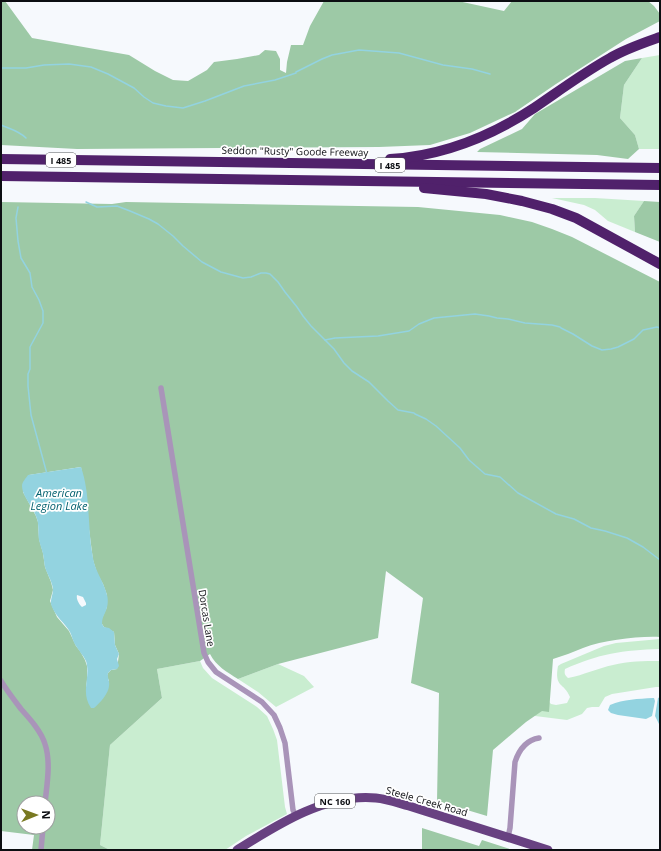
<svg xmlns="http://www.w3.org/2000/svg" width="661" height="851" viewBox="0 0 661 851" font-family="'Open Sans',sans-serif">
<style>
.green{fill:#c9edd0}
.forest{fill:#9dc9a6;fill-rule:evenodd}
.water{fill:#93d3e0;fill-rule:evenodd}
.lines{fill:none;stroke-linecap:round;stroke-linejoin:round}
.stream{stroke:#93d3e0;stroke-width:1.5}
.minor{stroke:#a994b9;stroke-width:5.5}
.primary{stroke:#684181;stroke-width:9}
.motorway{stroke:#50216b;stroke-width:10}
.labels{text-anchor:middle;dominant-baseline:central;stroke-width:3.5;stroke-linejoin:round;paint-order:stroke}
.shield{fill:#fff;stroke:#555659;stroke-width:1}
.shield-label{font-size:9px;font-weight:bold;fill:#0c0e12}
.street-label{font-size:10px;fill:#0c0e12;stroke:#fff}
.water-label{font-size:11px;font-style:italic;fill:#03616f;stroke:#fff}
</style>
<rect width="100%" height="100%" fill="#f6f9fd"/>
<g class="green">
<path d="M660,55v94h-21l-4,-14 -15,-17 4,-33 18,-27z"/>
<path d="M552,198h43l49,3 -10,15 1,16 -27,-11 -13,-11 -11,-5z"/>
<path d="M660,639v10c-37,1 -62,5 -95,20 -1,5 0,6 3,9 16,-3 30,-10 45,-13 15,-4 31,-4 47,-4v26h-4l-44,7 -7,3 -6,10h-7l-5,1 -5,6 -15,6 -32,-4 -4,-33 20,21 5,1 11,-2 3,-6c-6,-15 -16,-9 -12,-31l3,-2 43,-18 12,-3z"/>
<path d="M200,661l3,7 9,10 45,29 10,9 6,13 4,11 8,67 2,7 -41,22 -21,14h-115l-10,-5 10,-100 52,-47 -5,-29z"/>
<path d="M278,664l26,12 10,11 -38,20 -18,-15 -20,-13z"/>
</g>
<g class="forest">
<path d="M1,1h4l27,37 97,17 26,16 18,9 15,1 19,-11 7,-8 23,-3 22,-4 6,-5 11,1 4,8v11l6,3 1,-11 4,-17h12l7,-19 14,-25h134l46,10 8,-10h32l1,1c23,-1 46,-1 69,0l1,-1h33l6,5 6,8v7l-34,18 -70,45 -41,28 -45,21 -40,12 -51,2 -302,2 -76,-4z"/>
<path d="M642,58l-18,27 -4,33 15,17 4,14 -11,10 -31,-4 -120,-3 3,-3 42,-20 13,-15 90,-53z"/>
<path d="M644,201l16,1v40l-25,-10 -1,-16z"/>
<path d="M1,202l111,2 14,-2 292,5 82,8 32,7 20,7 20,8 88,45v355c-23,-1 -55,3 -77,11 -10,4 -20,8 -30,11l-4,53 -7,-1 -16,11 -33,28 -6,66 -50,-15 2,-108 -28,-10 12,-85 -37,-27 -8,67 -100,26 -40,15c-11,-7 -22,-13 -28,-25l-10,7 -43,8 5,29 -52,47 -10,100 10,5h-78l2,-15 -33,-4zM81,467l12,93 4,13 6,11 4,11v12l-5,11v6l2,3 10,5 1,13 4,9 -2,15 -6,1 -3,3 -1,3 2,5 -23,6 1,-7v-14l-2,-6 -5,-9 -4,-5 -7,-15 -12,-14 -7,-16 3,-11 -2,-8 -6,-15 -2,-14 -4,-14 -1,-17 -2,-6 -13,-24v-3l6,-14zM24,803h24v24h-24z"/>
<path d="M422,828l57,18 3,-6 31,10h-91z"/>
</g>
<g class="water">
<path d="M81,467c10,29 6,61 12,91 2,13 11,24 14,37 1,3 1,9 0,12 -1,6 -5,9 -5,17l2,3 5,1 5,4 1,13 4,9 -2,5 2,7 -2,3 -6,1 -3,3c-1,5 2,8 1,13 0,7 -10,18 -15,22h-3c-11,-16 0,-31 -5,-47 -3,-6 -7,-10 -10,-15 -3,-4 -4,-10 -6,-14 -5,-9 -14,-15 -18,-25 -3,-6 1,-11 1,-18 -1,-8 -6,-15 -8,-22 -1,-4 -1,-9 -2,-13 -1,-5 -3,-9 -4,-14 -1,-7 0,-15 -2,-21 -3,-11 -15,-23 -15,-33 0,-4 4,-8 6,-11zM77,595l6,2 3,6v2l-4,2c-3,-3 -6,-8 -5,-12z"/>
<path d="M660,697v29l-5,-10 3,-18z"/>
<path d="M653,698h1l1,3 -3,15 -6,3 -28,-4 -7,-2 -3,-3 2,-5c14,-6 28,-6 43,-7z"/>
</g>
<g class="lines">
<g class="stream">
<path d="M1,68h25l18,-3 25,-1 22,3 17,7 26,14 10,9 9,6 13,3 17,2 22,-7 39,-15 31,-6 21,-7v-1l26,-13 10,-4 27,-5 40,3 44,12 29,4 18,5"/>
<path d="M1,125c9,4 18,6 25,13"/>
<path d="M86,202l11,5 20,-1 13,5 19,8 9,5 15,12 10,10 19,16 19,10 22,6 8,-1 10,-4h5l4,1 8,8 7,10 12,15 6,9 8,10 23,23 10,14 8,8 17,11 19,19 10,9 16,3 1,1 11,5 10,7 24,22 9,12 16,14 15,3 18,16 38,21 18,5 17,9 14,3 22,7 16,9 17,13"/>
<path d="M18,207l-2,11 2,23 3,17 9,15 2,14 7,13 4,11v12l-13,24v22l-2,5v12l3,29 16,59"/>
<path d="M325,340l10,-2 43,-2 31,-5 10,-7 15,-6 41,-4 14,2 8,2 11,1 17,4 27,2 8,2 1,1 12,6 19,12 10,4 9,-1 7,-2 16,-8 9,-9 14,-3 3,1"/>
</g>
<g class="minor">
<path d="M161,388l43,265 4,9 8,10 46,30 12,13 6,13 5,15 8,67 3,6"/>
<path d="M1,681c6,10 13,19 20,28 9,10 20,22 24,35 6,18 2,40 0,59"/>
<path d="M508,837l2,-9 5,-66c4,-12 11,-22 24,-24"/>
<path d="M41,850l2,-23"/>
</g>
<path class="primary" d="M237,850c40,-25 89,-57 139,-52 11,1 22,5 33,8l139,44"/>
<g class="motorway">
<path d="M1,159l659,9"/>
<path d="M390,159c51,-3 101,-23 144,-51 25,-17 49,-35 76,-50 15,-9 33,-15 50,-21"/>
<path d="M1,176l659,9"/>
<path d="M424,188l62,6 36,7 30,8 24,9 84,46"/>
</g>
</g>
<g class="labels">
<g class="shield">
<rect x="46" y="153" width="30" height="14" rx="3"/>
<rect x="375" y="158" width="30" height="14" rx="3"/>
<rect x="315" y="794" width="40" height="14" rx="3"/>
</g>
<g class="shield-label">
<text x="61" y="160">I 485</text>
<text x="390" y="165">I 485</text>
<text x="335" y="801">NC 160</text>
</g>
<g class="street-label">
<text transform="translate(295 151) rotate(1)">Seddon "Rusty" Goode Freeway</text>
<text transform="translate(207 618) rotate(81)">Dorcas Lane</text>
<text transform="translate(427 801) rotate(16)">Steele Creek Road</text>
</g>
<g class="water-label">
<text x="59" y="492">American<tspan x="59" dy="13">Legion Lake</tspan></text>
</g>
</g>
<rect width="661" height="851" fill="none" stroke="#0c0e12" stroke-width="4"/>
<g transform="translate(36 815) rotate(89)"><circle r="19" fill="#ffffff" stroke="#9e9fa0"/>
<path d="M0-3L7 15L0 10L-7 15Z" fill="#797921"/>
<text y="-6" font-size="11" font-weight="bold" text-anchor="middle" fill="#0c0e12">N</text>
</g>
</svg>
